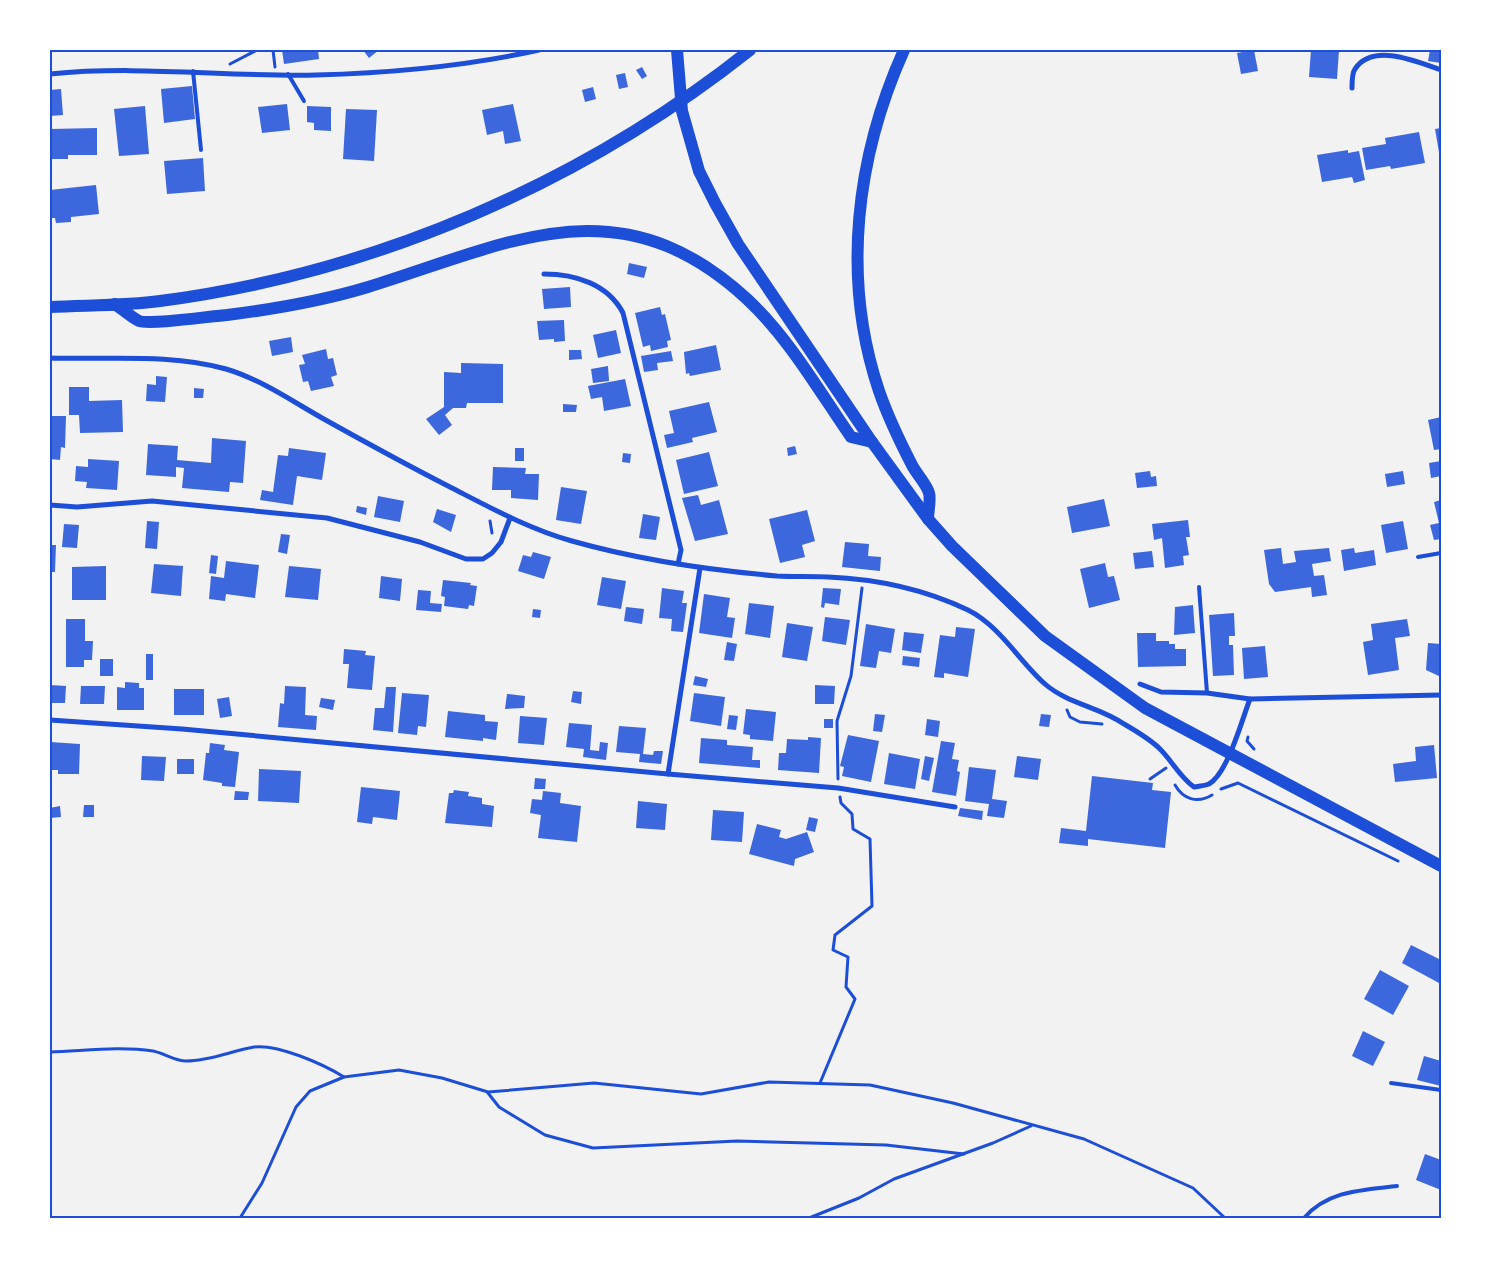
<svg xmlns="http://www.w3.org/2000/svg" width="1491" height="1268" viewBox="0 0 1491 1268" font-family="Jost,sans-serif">
<style>
.building{fill:#3d67dc}
.lines{fill:none;stroke-linecap:round;stroke-linejoin:round}
.path{stroke:#1d4ed8;stroke-width:3}
.service{stroke:#1d4ed8;stroke-width:4}
.minor{stroke:#1d4ed8;stroke-width:5}
.primary{stroke:#1d4ed8;stroke-width:12}
.neatline{fill:none;stroke:#1d4ed8;stroke-width:2}
</style>
<rect width="100%" height="100%" fill="#f2f2f2"/>
<g class="building">
<path d="M282,50h36l1,9 -35,5z"/>
<path d="M363,50h16l-10,8z"/>
<path d="M1254,50l4,21 -17,3 -4,-21z"/>
<path d="M1311,50h28l-2,29 -28,-2z"/>
<path d="M1430,50h11v13l-13,-2z"/>
<path d="M642,67l5,9 -5,3 -6,-9z"/>
<path d="M625,73l3,14 -9,2 -3,-14z"/>
<path d="M192,86l3,33 -31,4 -3,-34z"/>
<path d="M593,87l3,12 -11,3 -3,-12z"/>
<path d="M61,89l2,26 -13,1v-26z"/>
<path d="M287,104l3,26 -28,3 -4,-26z"/>
<path d="M513,104l8,37 -16,3 -2,-13 -16,4 -5,-25z"/>
<path d="M145,106l4,48 -30,2 -5,-47z"/>
<path d="M307,106l24,1v24l-17,-1v-7l-7,-1z"/>
<path d="M346,109l31,1 -3,51 -31,-2z"/>
<path d="M97,128v27h-29v4h-18v-30z"/>
<path d="M1441,128v30h-1l-5,-29z"/>
<path d="M1419,132l6,31 -34,6 -1,-3 -24,4 -4,-22 24,-4 -1,-6z"/>
<path d="M1348,150v3l11,-2 6,29 -11,3 -2,-6 -30,5 -5,-27z"/>
<path d="M203,158l2,33 -38,3 -3,-33z"/>
<path d="M96,185l3,29 -28,3v5l-15,1 -1,-5h-5v-28z"/>
<path d="M629,263l18,4 -3,11 -17,-4z"/>
<path d="M570,287l1,20 -27,2 -2,-20z"/>
<path d="M660,307l2,8 3,-1 6,26 -4,1 1,6 -17,4 -1,-6 -7,2 -8,-34z"/>
<path d="M564,320l1,21 -11,1v-3l-15,1 -2,-19z"/>
<path d="M616,330l5,23 -23,5 -5,-23z"/>
<path d="M291,337l2,15 -21,4 -3,-15z"/>
<path d="M716,345l5,25 -31,6 -1,-3 -3,1 -2,-22z"/>
<path d="M326,349l2,10 5,-1 4,17 -6,2 3,9 -23,5 -3,-10 -5,1 -4,-17 6,-1 -3,-9z"/>
<path d="M569,350h12l1,9 -13,1z"/>
<path d="M671,351l2,10 -16,2 1,7 -14,2 -3,-16z"/>
<path d="M461,363l42,1v39h-36l-1,5h-13l-8,7 7,10 -13,10 -13,-16 18,-12v-35l17,1z"/>
<path d="M608,366l1,15 -16,2 -2,-14z"/>
<path d="M156,376l11,1 -2,25 -19,-1 1,-17 9,1z"/>
<path d="M625,379l6,27 -27,5 -2,-14 -11,2 -3,-13z"/>
<path d="M69,387h20v14l33,-1 1,32 -43,1 -1,-18h-10z"/>
<path d="M194,388l10,1 -1,9h-9z"/>
<path d="M709,402l8,30 -25,6 1,4 -26,6 -3,-13 10,-2 -5,-22z"/>
<path d="M563,404l14,1 -1,7h-13z"/>
<path d="M50,416h16l-1,32 -4,-1 -1,13 -10,-1z"/>
<path d="M1441,417v32l-7,1 -6,-30z"/>
<path d="M212,438l34,3 -3,42 -13,-1 -1,10 -47,-4 2,-20 -8,-1v10l-30,-2 2,-31 30,2 -1,14 34,3z"/>
<path d="M795,446l2,8 -9,2 -1,-8z"/>
<path d="M289,448l37,5 -4,27 -25,-4 -4,29 -33,-5 2,-10 11,2 5,-37 10,1z"/>
<rect x="515" y="448" width="9" height="13"/>
<path d="M709,452l9,34 -34,8 -8,-34z"/>
<path d="M623,453l8,1 -1,9 -8,-1z"/>
<path d="M88,459l31,2 -2,29 -31,-2 1,-6 -12,-1 1,-15 12,1z"/>
<path d="M1441,461v15l-10,2 -2,-15z"/>
<path d="M493,467l33,1 -1,6h14l-1,26 -27,-2v-8h-19z"/>
<path d="M1150,471l1,6 5,-1 1,10 -20,2 -2,-15z"/>
<path d="M1403,471l2,13 -18,3 -2,-13z"/>
<path d="M561,487l26,4 -6,33 -25,-4z"/>
<path d="M698,495l3,10 18,-5 9,34 -33,7 -13,-43z"/>
<path d="M378,496l26,5 -4,21 -26,-5z"/>
<path d="M1104,499l6,27 -38,7 -5,-26z"/>
<path d="M1441,500v39l-7,1 -4,-15 9,-2 -5,-21z"/>
<path d="M357,506l10,2 -1,7 -10,-3z"/>
<path d="M437,509l19,6 -5,17 -18,-10z"/>
<path d="M807,510l8,31 -13,4 3,12 -25,6 -11,-44z"/>
<path d="M643,514l17,3 -4,23 -17,-2z"/>
<path d="M1188,520l2,17h-4l3,18 -6,1 1,9 -19,3 -3,-30 -8,2 -2,-16z"/>
<path d="M147,521l12,1 -2,27 -12,-1z"/>
<path d="M1403,521l5,28 -22,4 -5,-28z"/>
<path d="M64,524l15,1 -2,23 -15,-1z"/>
<path d="M281,534l9,1 -3,19 -9,-2z"/>
<path d="M845,542l24,2 -1,12 13,1 -1,14 -38,-4z"/>
<path d="M50,545h6l-1,27h-5z"/>
<path d="M1281,548l2,16 13,-2 -2,-11 35,-3 2,13 -19,3 2,12 10,-1 3,20 -15,2 -1,-10 -36,5 -6,-8 -5,-34z"/>
<path d="M1354,548l1,5 19,-3 2,15 -32,6 -3,-21z"/>
<path d="M1152,551l2,16 -19,2 -2,-16z"/>
<path d="M533,552l18,5 -7,22 -26,-8 5,-16 8,2z"/>
<path d="M211,555l7,1 -2,18 -7,-1z"/>
<path d="M226,561l33,4 -4,33 -29,-4 -1,7 -16,-2 2,-23 13,2z"/>
<path d="M1105,563l3,14 6,-1 6,24 -31,8 -9,-39z"/>
<path d="M154,564l29,2 -2,30 -30,-3z"/>
<path d="M106,566v34h-34v-33z"/>
<path d="M289,566l32,3 -3,31 -33,-3z"/>
<path d="M381,576l21,3 -2,22 -21,-3z"/>
<path d="M602,577l24,4 -5,28 -24,-4z"/>
<path d="M443,580l28,3 -1,2 7,1 -3,20 -5,-1 -1,4 -24,-3 1,-9 -4,-1z"/>
<path d="M662,588l22,3 -2,12h5l-4,29 -12,-1 1,-12 -13,-1z"/>
<path d="M823,588l18,1 -2,16 -14,-2 -1,5 -3,-1z"/>
<path d="M418,590l13,1 -1,12 12,1 -1,8 -25,-2z"/>
<path d="M704,594l26,4 -3,19 8,1 -3,20 -33,-5z"/>
<path d="M749,603l25,3 -4,32 -25,-4z"/>
<path d="M1193,605l2,28 -21,2 1,-28z"/>
<path d="M626,607l18,2 -2,15 -18,-3z"/>
<path d="M533,609l8,1 -1,8 -8,-1z"/>
<path d="M1234,613l1,23h-6v9h4l1,30 -21,1 -4,-61z"/>
<path d="M825,617l25,3 -4,25 -24,-4z"/>
<path d="M66,619h19v22h8l-1,19h-8v7h-18z"/>
<path d="M1407,619l3,17 -15,2 4,32 -31,5 -5,-33 10,-2 -2,-16z"/>
<path d="M787,623l26,4 -6,34 -25,-4z"/>
<path d="M866,624l29,5 -4,24 -12,-2 -3,17 -16,-2z"/>
<path d="M956,627l19,2 -7,48 -24,-4v5l-10,-1 6,-42 15,2z"/>
<path d="M904,632l20,2 -3,19 -19,-3z"/>
<path d="M1137,633h19v8h13v3h6v5h11v17l-48,1z"/>
<path d="M727,642l10,2 -3,17 -10,-1z"/>
<path d="M1428,643l13,1v33l-15,-7z"/>
<path d="M1265,646l3,31 -24,2 -2,-31z"/>
<path d="M344,649l22,2 -1,4 10,1 -3,34 -25,-2 2,-24h-6z"/>
<rect x="146" y="654" width="7" height="26"/>
<path d="M903,656l17,2 -1,9 -17,-2z"/>
<rect x="100" y="659" width="13" height="17"/>
<path d="M695,676l13,3 -2,8 -13,-2z"/>
<path d="M125,682l14,1v5h5v22h-27v-23l8,1z"/>
<path d="M50,685l16,1 -1,17h-15z"/>
<path d="M815,685l20,1 -1,18h-19z"/>
<path d="M81,686h24l-1,18h-24z"/>
<path d="M285,686l21,1 -1,28 12,1 -1,14 -38,-3 2,-24 4,1z"/>
<path d="M386,687h10l-3,45 -20,-2 2,-22h9z"/>
<rect x="174" y="689" width="30" height="26"/>
<path d="M573,691l9,1 -1,12 -10,-2z"/>
<path d="M402,693l27,2 -3,32 -8,-1 -1,9 -19,-2z"/>
<path d="M694,693l31,4 -4,29 -31,-5z"/>
<path d="M507,694l18,2 -1,12 -19,1z"/>
<path d="M229,697l3,19 -12,2 -3,-19z"/>
<path d="M321,698l14,2 -2,10 -14,-3z"/>
<path d="M746,709l30,3 -3,29 -23,-2v-4l-7,-1z"/>
<path d="M448,711l37,4v6l13,1 -2,18 -13,-2v3l-38,-4z"/>
<path d="M875,714l10,1 -3,17 -9,-1z"/>
<path d="M1041,714l10,1 -2,12 -10,-1z"/>
<path d="M729,715l9,1 -2,14 -9,-1z"/>
<path d="M520,716l27,2 -3,27 -26,-2z"/>
<rect x="824" y="719" width="9" height="9"/>
<path d="M927,719l13,2 -2,16 -13,-2z"/>
<path d="M569,723l23,2 -2,25 9,1 1,-9 8,1 -2,17 -23,-3 1,-8 -18,-2z"/>
<path d="M619,726l27,2 -3,26 10,1 1,-4h9l-2,13 -22,-2 1,-8 -24,-2z"/>
<path d="M848,735l31,6 -8,41 -29,-6 2,-9 -4,-1z"/>
<path d="M808,737l13,1 -2,35 -41,-3 1,-17h7l1,-14 21,1z"/>
<path d="M701,738l26,2v5l26,2 -1,13h8v8l-61,-5z"/>
<path d="M941,741l14,2 -3,16 7,1 -2,11 3,1 -4,24 -24,-4z"/>
<path d="M50,742l30,2 -1,30h-21v-4h-8z"/>
<path d="M210,743l15,2 -1,5 15,2 -4,35 -13,-1v-3l-19,-3 3,-27h3z"/>
<path d="M1434,745l3,33 -42,4 -2,-18 23,-3 -1,-14z"/>
<path d="M889,753l31,6 -5,30 -31,-5z"/>
<path d="M142,756l24,1 -2,24 -23,-1z"/>
<path d="M925,756l9,2 -5,23 -8,-2z"/>
<path d="M1017,756l24,3 -3,21 -24,-3z"/>
<rect x="177" y="759" width="17" height="15"/>
<path d="M969,767l27,3 -4,29 15,2 -3,17 -17,-2 2,-12 -24,-3z"/>
<path d="M259,769l42,2 -2,32 -41,-2z"/>
<path d="M1092,776l61,7 -1,7 19,2 -6,56 -77,-9v7l-29,-3 2,-15 25,3z"/>
<path d="M535,778l11,1 -1,10h-11z"/>
<path d="M361,787l39,4 -3,29 -24,-3 -1,7 -15,-2z"/>
<path d="M454,790l15,2 -1,4 14,2v6l12,2 -2,21 -47,-4 4,-30h4z"/>
<path d="M235,791l14,1 -1,8h-14z"/>
<path d="M543,791l18,2 -1,10 21,3 -4,36 -39,-4 3,-23 -11,-2 2,-14 10,1z"/>
<path d="M638,801l29,3 -2,26 -29,-2z"/>
<path d="M84,805h10v12h-11z"/>
<path d="M60,806l1,11 -11,1v-10z"/>
<path d="M960,808l23,3 -1,9 -24,-4z"/>
<path d="M713,810l31,2 -2,30 -31,-2z"/>
<path d="M809,817l9,2 -3,13 -9,-2z"/>
<path d="M757,824l24,6 -2,7 7,2 21,-7 7,20 -19,7 -1,7 -45,-12z"/>
<path d="M1411,945l30,15 -2,23 -37,-20z"/>
<path d="M1380,970l29,16 -16,29 -29,-16z"/>
<path d="M1363,1031l22,11 -12,24 -21,-10z"/>
<path d="M1424,1056l17,5v25l-24,-6z"/>
<path d="M1425,1154l16,6v30l-25,-10z"/>
</g>
<g class="lines">
<g class="path">
<path d="M273,50l2,17"/>
<path d="M230,64l27,-14"/>
<path d="M490,521l2,12"/>
<path d="M1067,710l3,7 10,5 22,2"/>
<path d="M1248,737l-1,4 7,8"/>
<path d="M838,779l-1,-58 14,-45 11,-88"/>
<path d="M1150,779l16,-11"/>
<path d="M1175,785c8,14 22,19 37,10"/>
<path d="M1221,789l17,-6 160,78"/>
<path d="M50,1052c34,-1 69,-6 103,-1 11,2 22,10 33,10 24,0 45,-10 68,-14 24,-3 69,17 90,30"/>
<path d="M820,1083l35,-84 -9,-12 2,-30 -15,-7 2,-15 37,-29 -2,-67 -17,-10 -1,-15 -11,-11 -1,-6"/>
<path d="M488,1093l11,14 46,28 48,13 144,-7 149,4 78,9"/>
<path d="M240,1218l22,-35 34,-76 14,-16 34,-14 55,-7 43,8 46,14 106,-9 107,11 68,-12 101,3 83,18 131,36 109,49 32,30"/>
<path d="M809,1218l50,-20 35,-19 99,-36 38,-17"/>
</g>
<g class="service">
<path d="M193,71l8,79"/>
<path d="M288,74l16,27"/>
<path d="M1418,557l23,-4"/>
<path d="M1199,587l8,106"/>
<path d="M1391,1083l50,7"/>
<path d="M1304,1218c24,-28 60,-28 93,-32"/>
</g>
<g class="minor">
<path d="M50,74c89,-9 178,3 266,1 74,-2 151,-9 223,-25"/>
<path d="M1352,88c0,-6 0,-15 3,-19 18,-27 63,-7 86,1"/>
<path d="M544,274c31,0 64,10 79,39l58,237 -3,14"/>
<path d="M50,358c58,2 120,-5 176,11 34,10 66,32 96,49 43,24 85,47 128,69 39,20 79,42 122,54 67,19 136,29 205,35 17,1 34,0 51,1 49,2 96,12 140,33 32,16 51,51 77,74 23,20 55,23 79,40 12,7 26,15 36,25 12,12 20,28 34,38 5,-1 10,-1 15,-3 19,-11 33,-65 41,-85"/>
<path d="M50,505l27,2 75,-6 175,17 93,24 46,17h17l9,-6 9,-11 9,-24"/>
<path d="M1140,684l21,8 46,1 43,6 191,-4"/>
<path d="M50,720l132,9 486,45 170,14 117,19"/>
<path d="M668,774l32,-206"/>
</g>
<g class="primary">
<path d="M677,50l5,61 17,60 16,32 23,41 134,198 56,77 24,27 93,90 100,72 296,158"/>
<path d="M904,50c-48,107 -63,228 -25,341 9,26 21,51 34,76 4,7 14,18 16,26 2,7 -1,18 -1,26"/>
<path d="M115,304c7,5 16,13 24,17 10,4 73,-5 88,-6 48,-6 95,-14 141,-28 142,-44 251,-106 379,12 42,39 72,92 104,138l21,5"/>
<path d="M50,307c36,-2 74,-1 110,-6 214,-28 421,-117 590,-251"/>
</g>
</g>
<rect width="1491" height="1268" fill="none" stroke="#ffffff" stroke-width="102"/>
<rect x="51" y="51" width="1389" height="1166" class="neatline"/>
</svg>
